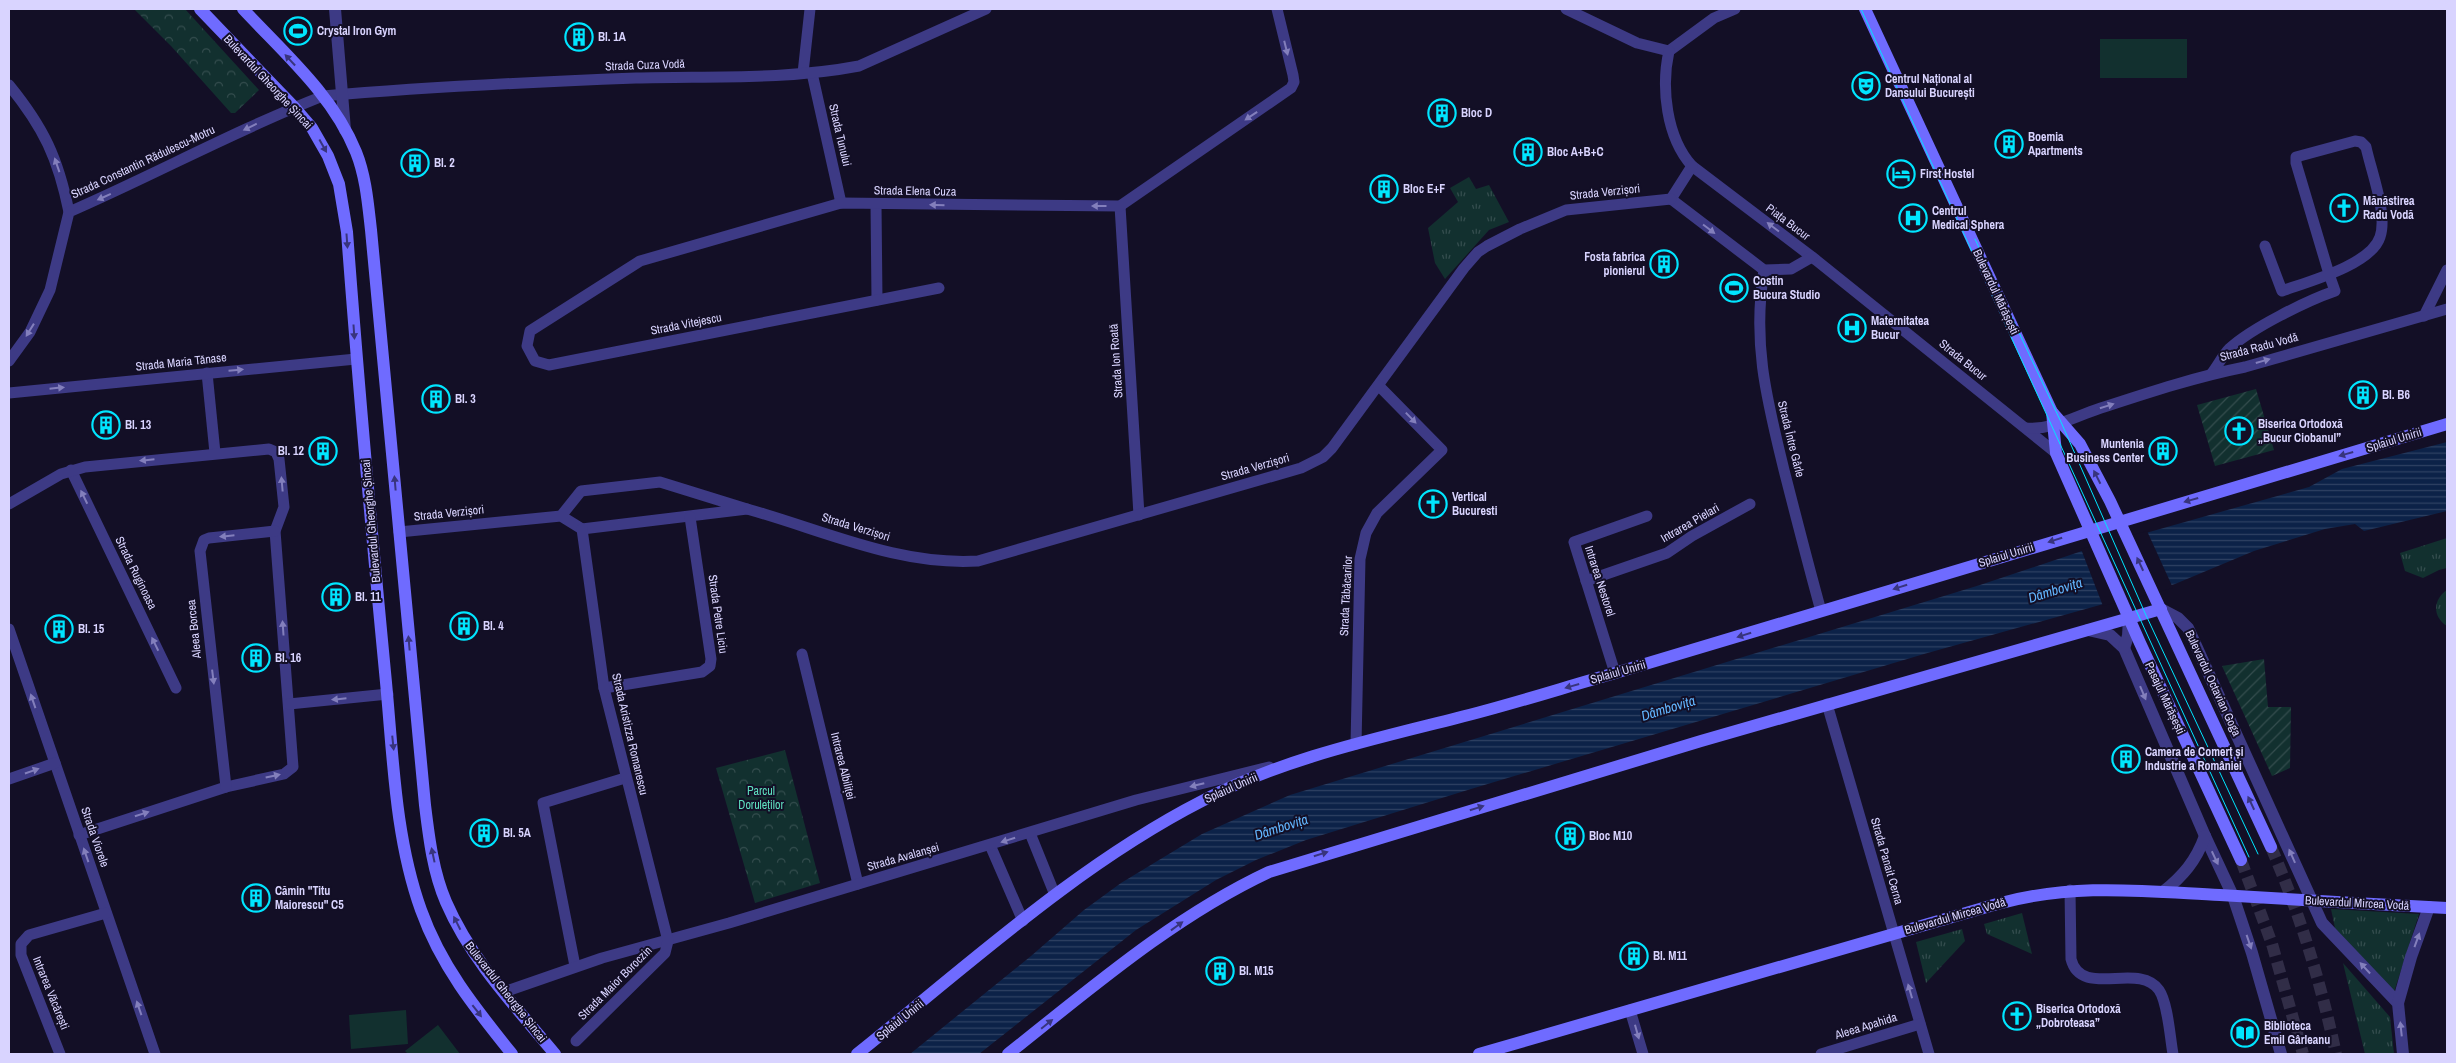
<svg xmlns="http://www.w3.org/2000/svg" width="2456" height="1063" viewBox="0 0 2456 1063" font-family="'Archivo Narrow',sans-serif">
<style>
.grass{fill:url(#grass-tufts)}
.park{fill:url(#park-crowns)}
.garden{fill:url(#garden-furrows)}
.pitch{fill:#12302f}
.water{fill:url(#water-rules)}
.pier{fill:#130f26}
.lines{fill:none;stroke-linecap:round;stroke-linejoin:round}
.secondary-tunnel{stroke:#312d47;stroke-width:12;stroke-dasharray:12 6;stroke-linecap:butt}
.minor{stroke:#3d3a85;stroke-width:11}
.tertiary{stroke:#3d3a85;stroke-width:12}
.secondary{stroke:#6f6bff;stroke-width:12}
.tram{stroke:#00e5ff;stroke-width:1}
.oneway{fill:#837fbc}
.oneway2{fill:#38347d}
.labels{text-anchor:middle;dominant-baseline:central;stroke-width:4;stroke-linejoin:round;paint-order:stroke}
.poi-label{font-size:12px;font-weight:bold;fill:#d9d4ff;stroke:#130f26;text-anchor:start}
.street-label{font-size:12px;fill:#d9d4ff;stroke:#130f26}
.park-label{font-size:12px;fill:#5fe0c0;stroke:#130f26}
.water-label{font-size:14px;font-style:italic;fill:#62b6ff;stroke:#130f26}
</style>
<defs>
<pattern id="grass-tufts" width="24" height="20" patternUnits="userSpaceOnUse" patternTransform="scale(1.25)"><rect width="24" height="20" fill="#12302f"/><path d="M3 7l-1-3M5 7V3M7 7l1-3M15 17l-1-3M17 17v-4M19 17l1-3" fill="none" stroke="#344d4e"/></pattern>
<pattern id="park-crowns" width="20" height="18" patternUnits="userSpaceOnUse" patternTransform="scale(1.25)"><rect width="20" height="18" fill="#12302f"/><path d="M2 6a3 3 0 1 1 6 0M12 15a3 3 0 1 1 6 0" fill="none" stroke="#344d4e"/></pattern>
<pattern id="garden-furrows" width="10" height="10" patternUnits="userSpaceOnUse" patternTransform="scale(1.25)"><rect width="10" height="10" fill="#12302f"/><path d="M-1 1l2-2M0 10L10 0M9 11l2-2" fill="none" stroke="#344d4e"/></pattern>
<pattern id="water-rules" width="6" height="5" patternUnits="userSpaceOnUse" patternTransform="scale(1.25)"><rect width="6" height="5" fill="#0c2248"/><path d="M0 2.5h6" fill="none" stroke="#2f4163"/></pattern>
</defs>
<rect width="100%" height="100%" fill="#130f26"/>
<g class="grass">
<path d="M1469,177l7,12 13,-4 20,37 -20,8 -44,49 -10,-16 -7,-35 30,-26 -8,-14z"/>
<path d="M2447,538v30l-8,2 -16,8 -18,-7 -5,-18z"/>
<path d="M2447,590v36c-15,-9 -14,-27 0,-36z"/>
<path d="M2331,909l88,5 -25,78 -59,-64z"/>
<path d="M2022,913l10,41 -45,-20 -3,-10z"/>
<path d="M1962,929l3,12 -39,42 -10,-41z"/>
<path d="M2343,963l47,54 4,37h-29z"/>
</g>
<g class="park">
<path d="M134,9h51l74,81 -24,23h-4l-60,-67z"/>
<path d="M785,750l35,133 -65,20 -39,-135z"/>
</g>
<g class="garden">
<path d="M2256,389l18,61 -59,16 -18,-61z"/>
<path d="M2264,659l4,48h23l-1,61 -18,8 -50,-110z"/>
</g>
<g class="pitch">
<rect x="2100" y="39" width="87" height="39"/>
<path d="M406,1010l2,34 -57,5 -2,-34z"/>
<path d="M438,1025l22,29h-52l-3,-3z"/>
</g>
<path class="water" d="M2447,442v69l-83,20 -9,-7 -30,5 -71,22 -79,33 -251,70 -453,135 -165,51 -50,20 -40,20 -80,50 -157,124h-69l121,-98 53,-46 37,-27 81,-49 88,-39 690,-210 102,-34 227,-64 33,-18z"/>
<path class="pier" d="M2147,531l26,57 -70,18 -22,-57z"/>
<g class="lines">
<g class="secondary-tunnel">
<path d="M2271,847c29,67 50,136 65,207"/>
<path d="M2241,860l31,84 31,110"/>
</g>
<g class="minor">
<path d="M1566,9l71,34 32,8 45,-33 21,-9"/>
<path d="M1669,51c-8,36 -3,86 23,115l124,94 240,193"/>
<path d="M803,73l7,-64"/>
<path d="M812,73l29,130"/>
<path d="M9,85c35,43 49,73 60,127"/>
<path d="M1671,199l93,71 27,-1 21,-12"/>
<path d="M1671,199l21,-33"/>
<path d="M876,204l1,96"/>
<path d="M1120,206l19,309"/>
<path d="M1764,270c-12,74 3,130 20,200 12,47 24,94 37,141"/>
<path d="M939,288l-390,77 -14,-4 -8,-15 3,-15 110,-70 201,-58 279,3 171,-118 3,-6 -1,-7 -16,-66"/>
<path d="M2424,316l23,-46"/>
<path d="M9,361l21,-29 20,-42 19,-78c85,-37 167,-82 254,-116 104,-9 209,-14 313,-18 74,-2 150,2 223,-12l127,-57"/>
<path d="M207,373l8,80"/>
<path d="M2212,373c6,-8 11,-18 18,-25 22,-20 76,-47 105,-57l-6,-17 -33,-111v-6l59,-16 6,1 5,5c5,24 22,67 14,90 -9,28 -73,45 -98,54l-17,-45"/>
<path d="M9,393l347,-34"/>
<path d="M2026,428c26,2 48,-11 72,-19 49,-16 97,-32 147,-42l202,-58"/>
<path d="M71,470l105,218"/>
<path d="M9,504l52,-30 24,-7 184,-18 7,3 3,7 5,48 -9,24 18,236 -9,7 -58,13 -147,48"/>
<path d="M747,509c76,21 151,57 231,52l323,-93 22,-11 9,-9 132,-180 14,-16 9,-6 33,-17 46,-19 105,-11"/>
<path d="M399,532l162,-16 21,13 165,-20 -87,-27 -79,9 -20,25"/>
<path d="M1586,581l81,-28 25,-17 58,-32"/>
<path d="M9,629l146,425"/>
<path d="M802,654l56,230"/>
<path d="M1615,673l-41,-131 73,-26"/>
<path d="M604,688l98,-16 8,-6 1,-7 -21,-142"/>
<path d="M289,704l99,-10"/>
<path d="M1827,704l102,350"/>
<path d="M1356,744l4,-185 6,-26 11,-20 65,-63 -63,-64"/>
<path d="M9,779l46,-16"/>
<path d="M226,787l-26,-236 4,-11 5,-2 66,-7"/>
<path d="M1030,833l25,62"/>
<path d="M990,845l33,76"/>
<path d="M2070,890l1,69c10,40 68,2 88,31 9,13 11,48 14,64"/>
<path d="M575,966l-32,-163 82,-25"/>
<path d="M504,992l98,-34 127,-35 407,-123 133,-33"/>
<path d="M1630,1010l13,44"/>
<path d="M576,1041l89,-88 3,-12 -64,-253 -22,-159"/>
<path d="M60,1054l-39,-99v-11l8,-9 77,-22"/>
<path d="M1821,1054l99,-30"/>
</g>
<g class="tertiary">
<path d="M335,9l10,121"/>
<path d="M2161,609l17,9 10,10 134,295 76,80 5,51"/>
<path d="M2088,630l22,5 14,13 81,188 28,60 19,57 29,101"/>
<path d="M2124,648l4,-12 1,-18"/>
<path d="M2163,892c20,-16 33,-31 42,-56"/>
<path d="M2398,1003l13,-46 18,-50"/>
</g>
<g class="secondary">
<path d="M200,9l94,98 18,21 16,28 11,28 8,48c11,147 24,294 38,440 8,79 9,163 36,238 20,56 54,98 91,144"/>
<path d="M243,9c41,44 90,86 113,143 10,25 12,52 15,78l54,575c4,33 8,67 21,97 25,58 70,105 109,152"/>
<path d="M1865,9l187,403 28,32 30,57 161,346"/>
<path d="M2052,412l4,41 84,190 101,217"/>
<path d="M857,1054c109,-87 220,-189 345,-253 80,-42 168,-61 255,-83 53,-13 105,-30 158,-45l832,-249"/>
<path d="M1008,1054c82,-65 165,-137 261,-182l432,-131 460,-132"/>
<path d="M1479,1054l518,-150c77,-21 144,-13 223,-9 76,5 151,9 227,13"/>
</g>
<g class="tram">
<path d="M1861,9l388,848"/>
<path d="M1975,239l86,183 84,191 113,241"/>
</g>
</g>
<defs><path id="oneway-solid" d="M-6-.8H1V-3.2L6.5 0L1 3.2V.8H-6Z" transform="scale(1.25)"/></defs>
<g class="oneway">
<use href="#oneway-solid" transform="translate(1286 48) rotate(76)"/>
<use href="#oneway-solid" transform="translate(1251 116) rotate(146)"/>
<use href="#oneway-solid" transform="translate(250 127) rotate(154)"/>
<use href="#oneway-solid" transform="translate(57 165) rotate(-109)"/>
<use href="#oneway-solid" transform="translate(104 197) rotate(156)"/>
<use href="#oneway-solid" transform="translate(937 205) rotate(-179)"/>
<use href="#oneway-solid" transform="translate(1099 206) rotate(-180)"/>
<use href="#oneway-solid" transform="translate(1773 227) rotate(-143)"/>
<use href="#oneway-solid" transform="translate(1709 229) rotate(37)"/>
<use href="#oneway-solid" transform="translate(30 330) rotate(122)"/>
<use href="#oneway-solid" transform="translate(2263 361) rotate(-16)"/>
<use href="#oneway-solid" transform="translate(236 370) rotate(-5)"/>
<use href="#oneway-solid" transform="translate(57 388) rotate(-6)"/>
<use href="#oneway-solid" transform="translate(2107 406) rotate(-18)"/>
<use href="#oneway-solid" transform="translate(1411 418) rotate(46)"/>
<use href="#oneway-solid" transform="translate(147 460) rotate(174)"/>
<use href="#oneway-solid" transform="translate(282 484) rotate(-95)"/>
<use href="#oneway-solid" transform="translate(84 497) rotate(-116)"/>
<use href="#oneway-solid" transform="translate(227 536) rotate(174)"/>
<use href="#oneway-solid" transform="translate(283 628) rotate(-94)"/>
<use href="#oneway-solid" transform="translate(155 644) rotate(-116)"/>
<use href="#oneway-solid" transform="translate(213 677) rotate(83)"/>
<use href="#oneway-solid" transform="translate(2143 693) rotate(67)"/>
<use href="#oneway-solid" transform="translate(339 699) rotate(174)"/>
<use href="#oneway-solid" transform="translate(33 701) rotate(-109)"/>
<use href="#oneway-solid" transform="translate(32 771) rotate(-19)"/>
<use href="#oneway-solid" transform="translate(273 776) rotate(-12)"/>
<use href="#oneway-solid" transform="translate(1197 785) rotate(166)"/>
<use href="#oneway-solid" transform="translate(142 814) rotate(-18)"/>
<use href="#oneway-solid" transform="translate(1008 840) rotate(163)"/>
<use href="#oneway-solid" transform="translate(86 855) rotate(-109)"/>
<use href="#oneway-solid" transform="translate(2292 856) rotate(-114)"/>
<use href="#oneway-solid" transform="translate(2215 858) rotate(65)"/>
<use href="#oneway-solid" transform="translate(2417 940) rotate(-70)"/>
<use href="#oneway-solid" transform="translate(2249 942) rotate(71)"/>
<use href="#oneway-solid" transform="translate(2365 968) rotate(-133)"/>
<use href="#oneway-solid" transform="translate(1910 991) rotate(-106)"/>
<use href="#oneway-solid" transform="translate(139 1008) rotate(-109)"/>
<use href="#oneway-solid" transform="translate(2401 1029) rotate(-96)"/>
<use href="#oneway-solid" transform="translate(1637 1032) rotate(74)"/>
</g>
<g class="oneway2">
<use href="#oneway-solid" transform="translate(290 60) rotate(-133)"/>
<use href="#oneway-solid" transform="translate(323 146) rotate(61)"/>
<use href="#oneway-solid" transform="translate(347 241) rotate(86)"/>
<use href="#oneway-solid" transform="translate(354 332) rotate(86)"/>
<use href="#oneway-solid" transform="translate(2346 454) rotate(164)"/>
<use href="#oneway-solid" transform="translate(2097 477) rotate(-117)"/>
<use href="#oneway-solid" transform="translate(395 483) rotate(-95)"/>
<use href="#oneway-solid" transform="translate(2191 500) rotate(164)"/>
<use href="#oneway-solid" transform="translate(2055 540) rotate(163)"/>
<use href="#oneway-solid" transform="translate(2140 564) rotate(-115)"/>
<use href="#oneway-solid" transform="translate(1900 587) rotate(163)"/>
<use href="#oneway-solid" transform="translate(1744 635) rotate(163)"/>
<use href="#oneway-solid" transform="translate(409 643) rotate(-95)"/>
<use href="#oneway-solid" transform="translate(1572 686) rotate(164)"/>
<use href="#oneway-solid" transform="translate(393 743) rotate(84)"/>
<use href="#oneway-solid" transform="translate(2251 803) rotate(-115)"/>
<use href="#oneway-solid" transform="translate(1477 808) rotate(-17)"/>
<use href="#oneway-solid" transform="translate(1321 854) rotate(-17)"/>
<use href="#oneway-solid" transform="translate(433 855) rotate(-102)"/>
<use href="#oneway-solid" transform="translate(457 923) rotate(-117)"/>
<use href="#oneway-solid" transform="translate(1177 926) rotate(-36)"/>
<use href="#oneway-solid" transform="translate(477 1011) rotate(52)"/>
<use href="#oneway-solid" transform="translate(1047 1024) rotate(-39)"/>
</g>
<defs>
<g id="stadium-ring" transform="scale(1.4375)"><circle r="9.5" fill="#130f26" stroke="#00e5ff" stroke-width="1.5"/><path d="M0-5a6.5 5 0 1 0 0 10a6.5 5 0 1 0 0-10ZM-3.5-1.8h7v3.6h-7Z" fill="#00e5ff"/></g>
<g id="building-ring" transform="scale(1.4375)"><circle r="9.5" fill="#130f26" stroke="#00e5ff" stroke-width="1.5"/><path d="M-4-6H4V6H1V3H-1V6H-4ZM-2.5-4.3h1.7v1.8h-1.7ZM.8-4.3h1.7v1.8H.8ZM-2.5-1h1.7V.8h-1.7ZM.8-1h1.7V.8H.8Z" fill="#00e5ff"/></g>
<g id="theatre-ring" transform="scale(1.4375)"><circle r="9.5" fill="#130f26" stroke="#00e5ff" stroke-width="1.5"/><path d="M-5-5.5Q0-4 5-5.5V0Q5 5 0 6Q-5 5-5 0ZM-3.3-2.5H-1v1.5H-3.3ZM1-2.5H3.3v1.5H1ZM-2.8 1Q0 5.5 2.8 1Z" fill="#00e5ff"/></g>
<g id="hotel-ring" transform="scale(1.4375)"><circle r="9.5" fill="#130f26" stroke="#00e5ff" stroke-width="1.5"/><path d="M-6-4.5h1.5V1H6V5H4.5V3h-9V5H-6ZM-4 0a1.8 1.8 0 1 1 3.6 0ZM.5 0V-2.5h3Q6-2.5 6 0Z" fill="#00e5ff"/></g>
<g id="church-ring" transform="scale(1.4375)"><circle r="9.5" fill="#130f26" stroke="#00e5ff" stroke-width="1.5"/><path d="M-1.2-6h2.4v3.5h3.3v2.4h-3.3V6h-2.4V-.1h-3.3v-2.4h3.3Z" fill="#00e5ff"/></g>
<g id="hospital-ring" transform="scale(1.4375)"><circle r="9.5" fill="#130f26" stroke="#00e5ff" stroke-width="1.5"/><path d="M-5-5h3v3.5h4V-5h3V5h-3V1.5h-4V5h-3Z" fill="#00e5ff"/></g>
<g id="library-ring" transform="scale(1.4375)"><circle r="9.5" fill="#130f26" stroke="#00e5ff" stroke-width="1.5"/><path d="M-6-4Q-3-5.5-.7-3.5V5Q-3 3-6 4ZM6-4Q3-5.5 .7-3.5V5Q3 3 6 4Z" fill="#00e5ff"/></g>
</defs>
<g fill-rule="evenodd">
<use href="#stadium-ring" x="298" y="31"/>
<use href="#building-ring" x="579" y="37"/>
<use href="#theatre-ring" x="1866" y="86"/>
<use href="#building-ring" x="1442" y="113"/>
<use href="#building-ring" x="2009" y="144"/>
<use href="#building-ring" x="1528" y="152"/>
<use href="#building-ring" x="415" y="163"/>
<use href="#hotel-ring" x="1901" y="174"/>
<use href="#building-ring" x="1384" y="189"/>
<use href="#church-ring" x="2344" y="208"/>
<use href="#hospital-ring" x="1913" y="218"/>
<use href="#building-ring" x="1664" y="264"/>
<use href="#stadium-ring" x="1734" y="288"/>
<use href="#hospital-ring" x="1852" y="328"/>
<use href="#building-ring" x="2363" y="395"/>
<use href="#building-ring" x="436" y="399"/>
<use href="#building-ring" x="106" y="425"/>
<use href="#church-ring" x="2239" y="431"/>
<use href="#building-ring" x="323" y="451"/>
<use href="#building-ring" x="2163" y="451"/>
<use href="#church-ring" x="1433" y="504"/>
<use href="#building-ring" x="336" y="597"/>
<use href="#building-ring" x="464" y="626"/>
<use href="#building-ring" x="59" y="629"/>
<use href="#building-ring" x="256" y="658"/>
<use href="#building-ring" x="2126" y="759"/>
<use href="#building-ring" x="484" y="833"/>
<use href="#building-ring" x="1570" y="836"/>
<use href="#building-ring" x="256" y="898"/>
<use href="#building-ring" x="1634" y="956"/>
<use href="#building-ring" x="1220" y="971"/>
<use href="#church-ring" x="2017" y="1016"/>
<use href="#library-ring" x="2245" y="1033"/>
</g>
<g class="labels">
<g class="poi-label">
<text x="317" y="31">Crystal Iron Gym</text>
<text x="598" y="37">Bl. 1A</text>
<text x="1885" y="79">Centrul Național al<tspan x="1885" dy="14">Dansului București</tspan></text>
<text x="1461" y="113">Bloc D</text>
<text x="2028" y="137">Boemia<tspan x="2028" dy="14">Apartments</tspan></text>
<text x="1547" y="152">Bloc A+B+C</text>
<text x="434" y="163">Bl. 2</text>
<text x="1920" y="174">First Hostel</text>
<text x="1403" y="189">Bloc E+F</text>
<text x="2363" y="201">Mănăstirea<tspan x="2363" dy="14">Radu Vodă</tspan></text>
<text x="1932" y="211">Centrul<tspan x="1932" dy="14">Medical Sphera</tspan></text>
<text x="1645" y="257" text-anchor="end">Fosta fabrica<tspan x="1645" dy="14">pionierul</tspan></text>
<text x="1753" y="281">Costin<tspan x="1753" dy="14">Bucura Studio</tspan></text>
<text x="1871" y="321">Maternitatea<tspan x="1871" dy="14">Bucur</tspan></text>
<text x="2382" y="395">Bl. B6</text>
<text x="455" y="399">Bl. 3</text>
<text x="2258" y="424">Biserica Ortodoxă<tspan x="2258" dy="14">„Bucur Ciobanul”</tspan></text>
<text x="125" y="425">Bl. 13</text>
<text x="2144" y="444" text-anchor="end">Muntenia<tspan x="2144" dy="14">Business Center</tspan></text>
<text x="304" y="451" text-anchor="end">Bl. 12</text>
<text x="1452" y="497">Vertical<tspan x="1452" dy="14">Bucuresti</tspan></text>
<text x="355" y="597">Bl. 11</text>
<text x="483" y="626">Bl. 4</text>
<text x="78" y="629">Bl. 15</text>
<text x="275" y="658">Bl. 16</text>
<text x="2145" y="752">Camera de Comerț și<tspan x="2145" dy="14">Industrie a României</tspan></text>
<text x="503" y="833">Bl. 5A</text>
<text x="1589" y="836">Bloc M10</text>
<text x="275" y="891">Cămin "Titu<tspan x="275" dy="14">Maiorescu" C5</tspan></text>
<text x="1653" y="956">Bl. M11</text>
<text x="1239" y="971">Bl. M15</text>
<text x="2036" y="1009">Biserica Ortodoxă<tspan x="2036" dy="14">„Dobroteasa”</tspan></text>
<text x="2264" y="1026">Biblioteca<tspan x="2264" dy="14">Emil Gârleanu</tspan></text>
</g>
<g class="street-label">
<text transform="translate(645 65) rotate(-2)">Strada Cuza Vodă</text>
<text transform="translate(268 82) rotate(47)">Bulevardul Gheorghe Șincai</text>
<text transform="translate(840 135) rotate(77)">Strada Tunului</text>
<text transform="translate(143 162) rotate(-25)">Strada Constantin Rădulescu-Motru</text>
<text transform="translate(915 191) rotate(1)">Strada Elena Cuza</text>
<text transform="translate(1605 192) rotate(-6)">Strada Verzișori</text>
<text transform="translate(1788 222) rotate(37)">Piața Bucur</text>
<text transform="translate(1996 292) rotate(65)">Bulevardul Mărășești</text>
<text transform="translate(686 324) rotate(-11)">Strada Vitejescu</text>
<text transform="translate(2259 347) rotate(-15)">Strada Radu Vodă</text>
<text transform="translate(1963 360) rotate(39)">Strada Bucur</text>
<text transform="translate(1116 361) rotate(-94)">Strada Ion Roată</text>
<text transform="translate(181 362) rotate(-6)">Strada Maria Tănase</text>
<text transform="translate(1791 439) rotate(76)">Strada Între Gârle</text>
<text transform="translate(2394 440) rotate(-17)">Splaiul Unirii</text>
<text transform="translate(1255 467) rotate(-16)">Strada Verzișori</text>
<text transform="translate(449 513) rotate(-6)">Strada Verzișori</text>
<text transform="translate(371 521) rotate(-95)">Bulevardul Gheorghe Șincai</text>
<text transform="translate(1690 523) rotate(-30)">Intrarea Pielari</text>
<text transform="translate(856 527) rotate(17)">Strada Verzișori</text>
<text transform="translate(2006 555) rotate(-17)">Splaiul Unirii</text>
<text transform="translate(136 573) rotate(64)">Strada Ruginoasa</text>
<text transform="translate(1600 581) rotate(72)">Intrarea Nestorel</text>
<text transform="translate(1346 596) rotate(-87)">Strada Tăbăcarilor</text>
<text transform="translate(718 614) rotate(82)">Strada Petre Liciu</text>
<text transform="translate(194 629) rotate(-96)">Aleea Borcea</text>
<text transform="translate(1618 672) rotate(-16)">Splaiul Unirii</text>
<text transform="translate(2213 683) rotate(65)">Bulevardul Octavian Goga</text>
<text transform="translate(2165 698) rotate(65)">Pasajul Mărășești</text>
<text transform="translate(630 734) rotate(77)">Strada Aristizza Romanescu</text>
<text transform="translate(843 766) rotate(76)">Intrarea Albiliței</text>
<text transform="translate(1231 788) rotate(-24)">Splaiul Unirii</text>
<text transform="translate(95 837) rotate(71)">Strada Viorele</text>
<text transform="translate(903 857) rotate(-16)">Strada Avalanșei</text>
<text transform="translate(1887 861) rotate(74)">Strada Panait Cerna</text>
<text transform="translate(2357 903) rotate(3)">Bulevardul Mircea Vodă</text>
<text transform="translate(1955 916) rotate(-16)">Bulevardul Mircea Vodă</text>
<text transform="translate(615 983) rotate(-45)">Strada Maior Boroczin</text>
<text transform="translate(506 992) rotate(52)">Bulevardul Gheorghe Șincai</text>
<text transform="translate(51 993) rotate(68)">Intrarea Văcărești</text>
<text transform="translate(900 1020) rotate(-39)">Splaiul Unirii</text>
<text transform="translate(1866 1026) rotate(-17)">Aleea Apahida</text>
</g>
<g class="park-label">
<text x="761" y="791">Parcul<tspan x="761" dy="14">Doruleților</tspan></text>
</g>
<g class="water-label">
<text transform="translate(2055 590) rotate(-17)">Dâmbovița</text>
<text transform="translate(1668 708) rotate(-17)">Dâmbovița</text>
<text transform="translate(1281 827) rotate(-18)">Dâmbovița</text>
</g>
</g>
<rect width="2456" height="1063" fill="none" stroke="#d9d4ff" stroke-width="20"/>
</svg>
